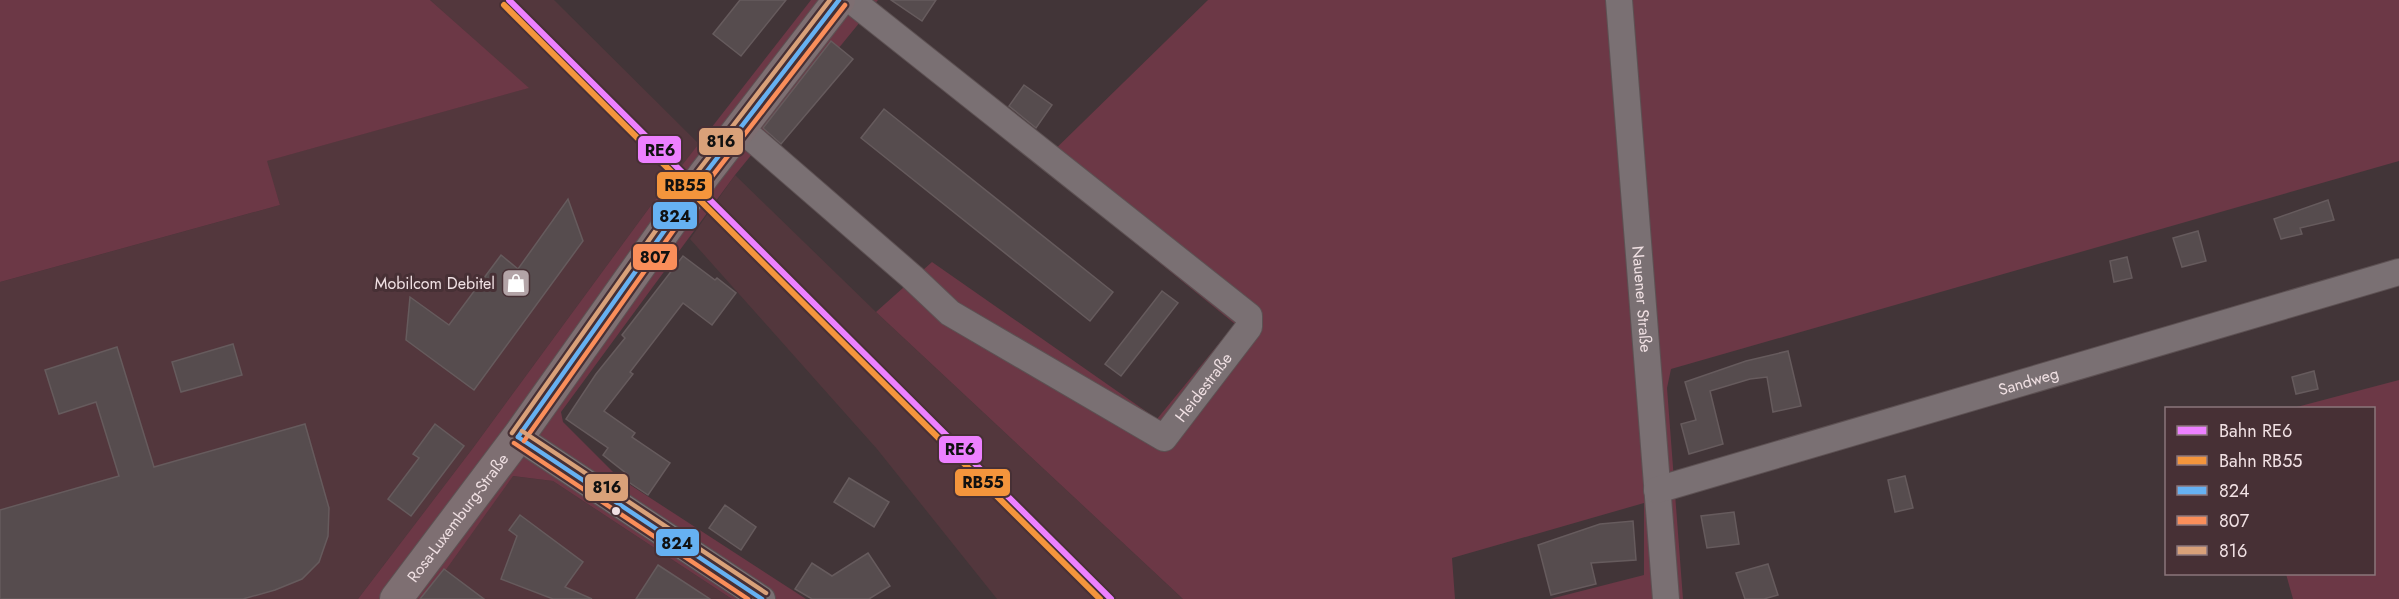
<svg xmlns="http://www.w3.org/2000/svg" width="2399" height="599" viewBox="0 0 2399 599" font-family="Jost,sans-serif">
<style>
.built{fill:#53373d}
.green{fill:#6c3846}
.building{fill:#564c4e;stroke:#665b5d;stroke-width:1.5}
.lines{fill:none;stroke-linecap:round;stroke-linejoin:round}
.minor-casing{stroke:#5d5153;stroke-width:28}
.major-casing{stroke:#5d5153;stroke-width:34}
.minor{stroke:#7a7073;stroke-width:26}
.major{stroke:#7e6f72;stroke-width:32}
.bus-1-casing{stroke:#473035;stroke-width:9}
.bus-2-casing{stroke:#473035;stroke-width:9}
.bus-3-casing{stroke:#473035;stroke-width:9}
.bus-1{stroke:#66b1f2;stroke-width:4.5}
.bus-2{stroke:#fa8e5a;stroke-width:4.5}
.bus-3{stroke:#d9a179;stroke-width:4.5}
.rail-1-casing{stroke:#473035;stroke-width:10}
.rail-2-casing{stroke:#473035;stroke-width:10}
.rail-1{stroke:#ed80ff;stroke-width:6}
.rail-2{stroke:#f4953c;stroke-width:6}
.bus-dot{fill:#f0e0e3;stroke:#473035;stroke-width:2}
.labels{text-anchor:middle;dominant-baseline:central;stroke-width:6;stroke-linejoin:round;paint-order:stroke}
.poi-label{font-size:16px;fill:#f0e0e3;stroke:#473035;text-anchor:end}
.street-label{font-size:16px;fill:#f0e0e3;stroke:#473035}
.line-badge{stroke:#473035;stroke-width:2}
.pale-badge-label{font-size:16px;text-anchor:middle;font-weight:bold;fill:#111}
</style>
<rect width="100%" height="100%" fill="#423538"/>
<g class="built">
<path d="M430,0h124l146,145 -45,55 -182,248 -115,151h-358v-317l280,-77 -14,-44 262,-73z"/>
<path d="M735,175l141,137 307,287h-186l-120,-150 -187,-210z"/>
<path d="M512,476l41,5 179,118h-307z"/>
</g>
<g class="green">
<path d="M0,0h430l99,88 -262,73 13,44 -280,77z"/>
<path d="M811,0h67l-143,175 -174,237 2,10 55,55 188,122h-74l-179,-118 -40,-5 -88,123h-67l115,-151 182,-248z"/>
<path d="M1208,0h1191v161l-728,208 -4,19 16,211h-133l94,-24v-72l-192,55 3,41h-272l-307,-287 56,-50 225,157 78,-95 -196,-159z"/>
<path d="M2399,380v219h-106l-7,-25h88v-166h-81z"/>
</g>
<g class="building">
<path d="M740,0h46l-45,56 -28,-22z"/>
<path d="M891,0h45l-14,21z"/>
<path d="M831,41l22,18 -72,85 -18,-16z"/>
<path d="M1024,85l28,20 -16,23 -27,-22z"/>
<path d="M884,109l229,183 -23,29 -229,-183z"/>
<path d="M568,199l15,42 -109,149 -68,-50 4,-43 39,28 52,-70 17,14z"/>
<path d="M2328,200l6,20 -34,8 2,6 -21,5 -7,-20z"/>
<path d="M2198,231l8,30 -24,6 -9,-29z"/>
<path d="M683,256l32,24 2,-2 19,15 -24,32 -29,-22 -53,69 3,2 -29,37 31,22 -3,4 38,26 -22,32 -24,-16 3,-5 -24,-19 5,-7 -42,-29 30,-45 29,-36 -3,-3z"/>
<path d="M2127,257l5,21 -18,4 -4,-21z"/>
<path d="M1162,291l16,12 -57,73 -16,-12z"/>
<path d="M233,344l9,31 -61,17 -9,-30z"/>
<path d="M117,347l37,120 151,-43 24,84 -1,28 -9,26 -17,17 -27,11 -32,9h-243v-89l119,-34 -23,-74 -37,12 -14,-44z"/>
<path d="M1788,351l13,55 -28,6 -6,-35 -17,2 -40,12 13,53 -34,10 -8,-30 15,-4 -11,-38 61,-21z"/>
<path d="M2314,371l4,18 -22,5 -4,-17z"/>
<path d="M435,424l29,22 -53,70 -23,-17 31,-41 -6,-4z"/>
<path d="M1905,476l8,32 -18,4 -7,-32z"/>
<path d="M849,478l40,24 -15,25 -40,-25z"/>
<path d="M725,505l31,22 -15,23 -32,-22z"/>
<path d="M1734,512l5,32 -32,4 -6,-32z"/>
<path d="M520,515l63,47 -18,25 27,12h-39l-52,-20 16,-43 -8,-6z"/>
<path d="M1633,521l3,39 -45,3 5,21 -45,11 -13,-50 62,-21z"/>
<path d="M868,553l22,33 -21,13h-57l-17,-10 17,-26 20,13z"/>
<path d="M1768,564l10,31 -14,4h-19l-9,-26z"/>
<path d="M658,565l52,34h-74z"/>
<path d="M444,569l40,30h-64z"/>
</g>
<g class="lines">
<g class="minor-casing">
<g id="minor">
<path id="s1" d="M1619,0l47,599"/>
<path id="s2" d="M740,128l172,149 38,36 214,125 85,-111v-11l-398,-316"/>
<path d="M518,437l244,162"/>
<path id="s3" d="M1657,490l742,-218"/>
</g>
</g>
<g class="major-casing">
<g id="major">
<path id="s4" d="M396,599l122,-162 186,-262 135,-175"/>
</g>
</g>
<use href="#minor" class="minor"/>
<use href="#major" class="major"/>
<g class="bus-1-casing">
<g id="bus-1">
<path d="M518,437l186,-262 135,-175"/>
<path d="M518,437l244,162"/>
</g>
</g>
<g class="bus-2-casing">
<g id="bus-2">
<path d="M524,441l186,-262 135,-174"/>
<path d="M514,443l234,156"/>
</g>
</g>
<g class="bus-3-casing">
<g id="bus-3">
<path d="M522,431l244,162"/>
<path d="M512,433l186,-262 132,-171"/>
</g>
</g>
<use href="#bus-1" class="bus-1"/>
<use href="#bus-2" class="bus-2"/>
<use href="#bus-3" class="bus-3"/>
<g class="rail-1-casing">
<path id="rail-1" d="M509,0l602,599"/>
</g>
<g class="rail-2-casing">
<path id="rail-2" d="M504,5l596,594"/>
</g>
<use href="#rail-1" class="rail-1"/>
<use href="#rail-2" class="rail-2"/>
</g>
<defs>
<g id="shop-square" transform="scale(1.5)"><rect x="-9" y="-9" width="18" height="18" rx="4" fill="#b3a4a7" stroke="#473035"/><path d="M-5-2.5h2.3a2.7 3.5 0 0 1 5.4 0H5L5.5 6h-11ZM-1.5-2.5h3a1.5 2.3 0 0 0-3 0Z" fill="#fff"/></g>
</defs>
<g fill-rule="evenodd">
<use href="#shop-square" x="516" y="283"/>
</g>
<circle class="bus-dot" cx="616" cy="511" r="5"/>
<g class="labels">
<g class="poi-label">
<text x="495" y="283">Mobilcom Debitel</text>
</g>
<g class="street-label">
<text stroke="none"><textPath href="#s1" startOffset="300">Nauener Straße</textPath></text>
<text stroke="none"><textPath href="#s3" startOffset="387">Sandweg</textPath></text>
<text stroke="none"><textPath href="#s2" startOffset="592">Heidestraße</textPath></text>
<text stroke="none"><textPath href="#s4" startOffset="102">Rosa-Luxemburg-Straße</textPath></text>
</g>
</g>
<g class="line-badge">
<rect x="698" y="127" width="46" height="29" rx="6" fill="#d9a179"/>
<rect x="637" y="135" width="45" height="29" rx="6" fill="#ed80ff"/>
<rect x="656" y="171" width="57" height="29" rx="6" fill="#f4953c"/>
<rect x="652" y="201" width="46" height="29" rx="6" fill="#66b1f2"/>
<rect x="632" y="243" width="46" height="28" rx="6" fill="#fa8e5a"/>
<rect x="938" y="435" width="45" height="29" rx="6" fill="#ed80ff"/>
<rect x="954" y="468" width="57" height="29" rx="6" fill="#f4953c"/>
<rect x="584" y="473" width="45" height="29" rx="6" fill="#d9a179"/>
<rect x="655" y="528" width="45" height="29" rx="6" fill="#66b1f2"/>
</g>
<g class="pale-badge-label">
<text x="721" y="147">816</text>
<text x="660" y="156">RE6</text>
<text x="685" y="191">RB55</text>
<text x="675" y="222">824</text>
<text x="655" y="263">807</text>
<text x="960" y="455">RE6</text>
<text x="983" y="488">RB55</text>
<text x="607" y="493">816</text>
<text x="677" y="549">824</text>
</g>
<rect x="2165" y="407" width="210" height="168" fill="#473035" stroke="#8b767b" stroke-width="1.5"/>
<rect x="2177" y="426" width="30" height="9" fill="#ed80ff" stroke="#8b767b" stroke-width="1.5"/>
<text x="2219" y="437" font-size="18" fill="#f0e0e3">Bahn RE6</text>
<rect x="2177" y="456" width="30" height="9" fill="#f4953c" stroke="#8b767b" stroke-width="1.5"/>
<text x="2219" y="467" font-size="18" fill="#f0e0e3">Bahn RB55</text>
<rect x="2177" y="486" width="30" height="9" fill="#66b1f2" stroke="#8b767b" stroke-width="1.5"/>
<text x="2219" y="497" font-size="18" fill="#f0e0e3">824</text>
<rect x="2177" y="516" width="30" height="9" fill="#fa8e5a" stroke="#8b767b" stroke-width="1.5"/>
<text x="2219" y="527" font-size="18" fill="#f0e0e3">807</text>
<rect x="2177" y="546" width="30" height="9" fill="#d9a179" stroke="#8b767b" stroke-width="1.5"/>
<text x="2219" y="557" font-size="18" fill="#f0e0e3">816</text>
</svg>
